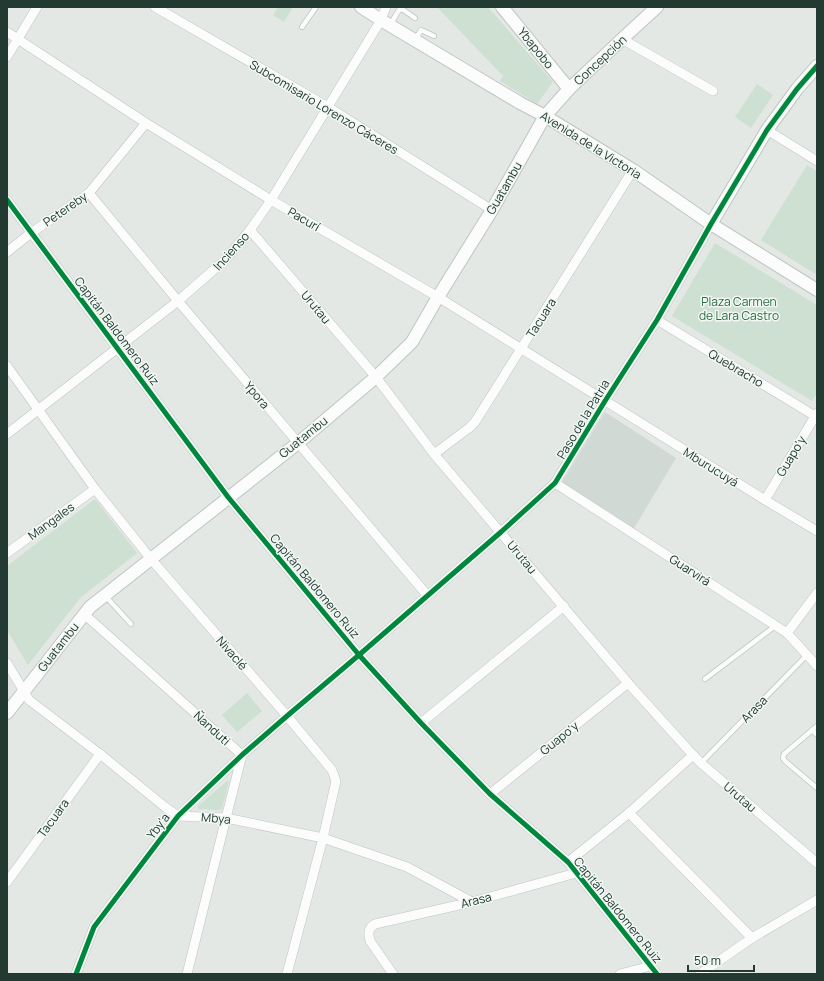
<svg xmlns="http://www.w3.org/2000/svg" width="824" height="981" viewBox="0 0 824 981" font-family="Manrope,sans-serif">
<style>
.built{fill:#d1d9d5}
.green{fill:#cde0d1}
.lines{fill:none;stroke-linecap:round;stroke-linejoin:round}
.lane-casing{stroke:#c0c5c2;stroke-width:6}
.street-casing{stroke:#c0c5c2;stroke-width:10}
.secondary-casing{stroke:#bfc5c2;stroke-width:14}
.lane{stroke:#fbfcfb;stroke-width:4.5}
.street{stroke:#fbfcfb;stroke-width:9}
.secondary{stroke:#fbfcfb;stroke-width:12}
.cycleway-casing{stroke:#f1f7f3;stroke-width:8}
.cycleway{stroke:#00873e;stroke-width:5}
.labels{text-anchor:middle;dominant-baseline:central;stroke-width:3;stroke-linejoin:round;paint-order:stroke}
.street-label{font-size:12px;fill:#223a31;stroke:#f1f7f3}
.park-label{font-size:12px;fill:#2f6e42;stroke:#f1f7f3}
</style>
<rect width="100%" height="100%" fill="#e3e8e5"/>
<path class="built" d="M605,412l71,46 -43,72 -72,-46z"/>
<g class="green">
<path d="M278,7h15l-9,15 -11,-7z"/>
<path d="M437,7h51l65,75 -16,22 -37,-23 3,-5z"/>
<path d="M757,84l16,11 -22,33 -16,-11z"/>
<path d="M807,165l10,6v104l-56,-35z"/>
<path d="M715,243l102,62v88l-5,8 -140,-85z"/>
<path d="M95,499l42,54 -57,45 -52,67 -21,-35v-64z"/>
<path d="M247,693l15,18 -25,21 -15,-17z"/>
<path d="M227,781h2l-7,28 -3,1 -21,-1v-2l1,-2z"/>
</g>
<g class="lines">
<g class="lane-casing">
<g id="lane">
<path d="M390,25l9,-15 3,-1 13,9"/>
<path d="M302,27l14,-20"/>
<path d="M415,40l6,-10 13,6"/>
<path d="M106,596l3,4 22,24"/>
<path d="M705,679l70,-53"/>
<path d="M817,726l-33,28 -1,4 2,3 32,27"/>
<path d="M812,730l5,5"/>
<path d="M701,763l106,-108"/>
</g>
</g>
<g class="street-casing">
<g id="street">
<path d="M155,7l173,100 164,103"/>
<path d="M7,32l139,91 125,77 167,97 327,203 52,31"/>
<path d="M622,39l91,52"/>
<path d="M7,57l30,-50"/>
<path d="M767,130l50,31"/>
<path d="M89,193l89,108 249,294"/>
<path d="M7,200l221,297 131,158 62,68 69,71 78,68 89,112"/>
<path d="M250,230l126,147 58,77 194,229 65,72 8,8 116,100"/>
<path d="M7,252l24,-19 58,-40 57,-70"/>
<path d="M657,320l158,96"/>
<path d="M7,366l88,123 56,70 136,157 45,54 4,11 -13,57 -36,136"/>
<path d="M7,434l171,-133 48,-42 24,-29 21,-30 110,-180 5,-13"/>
<path d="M434,454l35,-26 6,-6 158,-252"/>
<path d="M555,483l232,150 30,33"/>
<path d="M765,500l52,-87"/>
<path d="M7,553l88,-64"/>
<path d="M84,614l158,141 -16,63 -39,156"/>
<path d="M787,633l30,-40"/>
<path d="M7,663l22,37 71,54 65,53 13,9 48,2 97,20 84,29 65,35"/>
<path d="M421,723l143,-117"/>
<path d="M490,794l138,-111"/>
<path d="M629,813l123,125"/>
<path d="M568,862l61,-49 64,-58"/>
<path d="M7,882l93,-128"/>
<path d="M76,974l18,-47 84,-111 64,-61 45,-39 72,-61 142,-123 54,-49 50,-82 52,-81 54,-96"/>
<path d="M393,974l-23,-33c-2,-8 -2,-13 5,-17l97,-22 104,-29"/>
<path d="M620,974l31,-8"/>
<path d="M700,974l52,-36 65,-38"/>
</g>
</g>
<g class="secondary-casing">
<g id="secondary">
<path d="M361,7l20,13 139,83 25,13 88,54 78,54 106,66"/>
<path d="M502,7l67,82"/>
<path d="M711,224l56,-94 30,-41 20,-23"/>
<path d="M7,713l83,-106 208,-164 78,-66 36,-35 26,-45 54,-87 53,-94 24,-27 53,-50 35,-32"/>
</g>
</g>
<use href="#lane" class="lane"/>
<use href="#street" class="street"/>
<use href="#secondary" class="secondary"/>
<g class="cycleway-casing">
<g id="cycleway">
<path d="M7,200l221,297 131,158 62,68 69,71 78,68 89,112"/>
<path d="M76,974l18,-47 84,-111 64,-61 45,-39 72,-61 142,-123 54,-49 50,-82 52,-81 54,-96 56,-94 30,-41 20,-23"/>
</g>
</g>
<use href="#cycleway" class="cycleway"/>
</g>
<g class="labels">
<g class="street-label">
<text transform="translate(536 48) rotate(51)">Ybapobo</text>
<text transform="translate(600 60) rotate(-43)">Concepción</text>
<text transform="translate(324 107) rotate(31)">Subcomisario Lorenzo Cáceres</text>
<text transform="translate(591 145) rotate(32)">Avenida de la Victoria</text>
<text transform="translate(504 188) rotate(-60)">Guatambu</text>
<text transform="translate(65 209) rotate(-35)">Petereby</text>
<text transform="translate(304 219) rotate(30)">Pacurí</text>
<text transform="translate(231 251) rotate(-48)">Incienso</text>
<text transform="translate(316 307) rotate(50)">Urutau</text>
<text transform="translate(541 318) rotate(-58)">Tacuara</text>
<text transform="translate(117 331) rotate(53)">Capitán Baldomero Ruiz</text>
<text transform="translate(736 368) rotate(31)">Quebracho</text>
<text transform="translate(257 395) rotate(50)">Ypora</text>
<text transform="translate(583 419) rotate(-59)">Paso de la Patria</text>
<text transform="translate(303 437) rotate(-39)">Guatambu</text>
<text transform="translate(791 456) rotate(-59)">Guapo'y</text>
<text transform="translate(711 467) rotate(32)">Mburucuyá</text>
<text transform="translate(51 521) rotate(-36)">Mangales</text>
<text transform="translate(522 557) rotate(50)">Urutau</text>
<text transform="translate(690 570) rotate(33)">Guarvirá</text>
<text transform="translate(315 586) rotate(50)">Capitán Baldomero Ruiz</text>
<text transform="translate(58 647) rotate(-52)">Guatambu</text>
<text transform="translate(232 653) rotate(49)">Nivaclé</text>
<text transform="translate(754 709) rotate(-46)">Arasa</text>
<text transform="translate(212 728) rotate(42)">Ñanduti</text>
<text transform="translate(559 738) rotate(-39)">Guapo'y</text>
<text transform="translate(740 797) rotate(41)">Urutau</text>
<text transform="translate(53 818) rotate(-54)">Tacuara</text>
<text transform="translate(216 818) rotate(5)">Mbya</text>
<text transform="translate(158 826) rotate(-53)">Yby'a</text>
<text transform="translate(476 900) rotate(-14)">Arasa</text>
<text transform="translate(618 910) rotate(51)">Capitán Baldomero Ruiz</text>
</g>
<g class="park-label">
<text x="739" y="301">Plaza Carmen<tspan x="739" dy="14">de Lara Castro</tspan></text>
</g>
</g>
<rect width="824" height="981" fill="none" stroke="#223a31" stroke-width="16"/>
<path d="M688 965v6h66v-6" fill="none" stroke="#223a31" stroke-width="2"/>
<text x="694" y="965" font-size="12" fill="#223a31" stroke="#f1f7f3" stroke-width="3" paint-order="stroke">50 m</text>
</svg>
